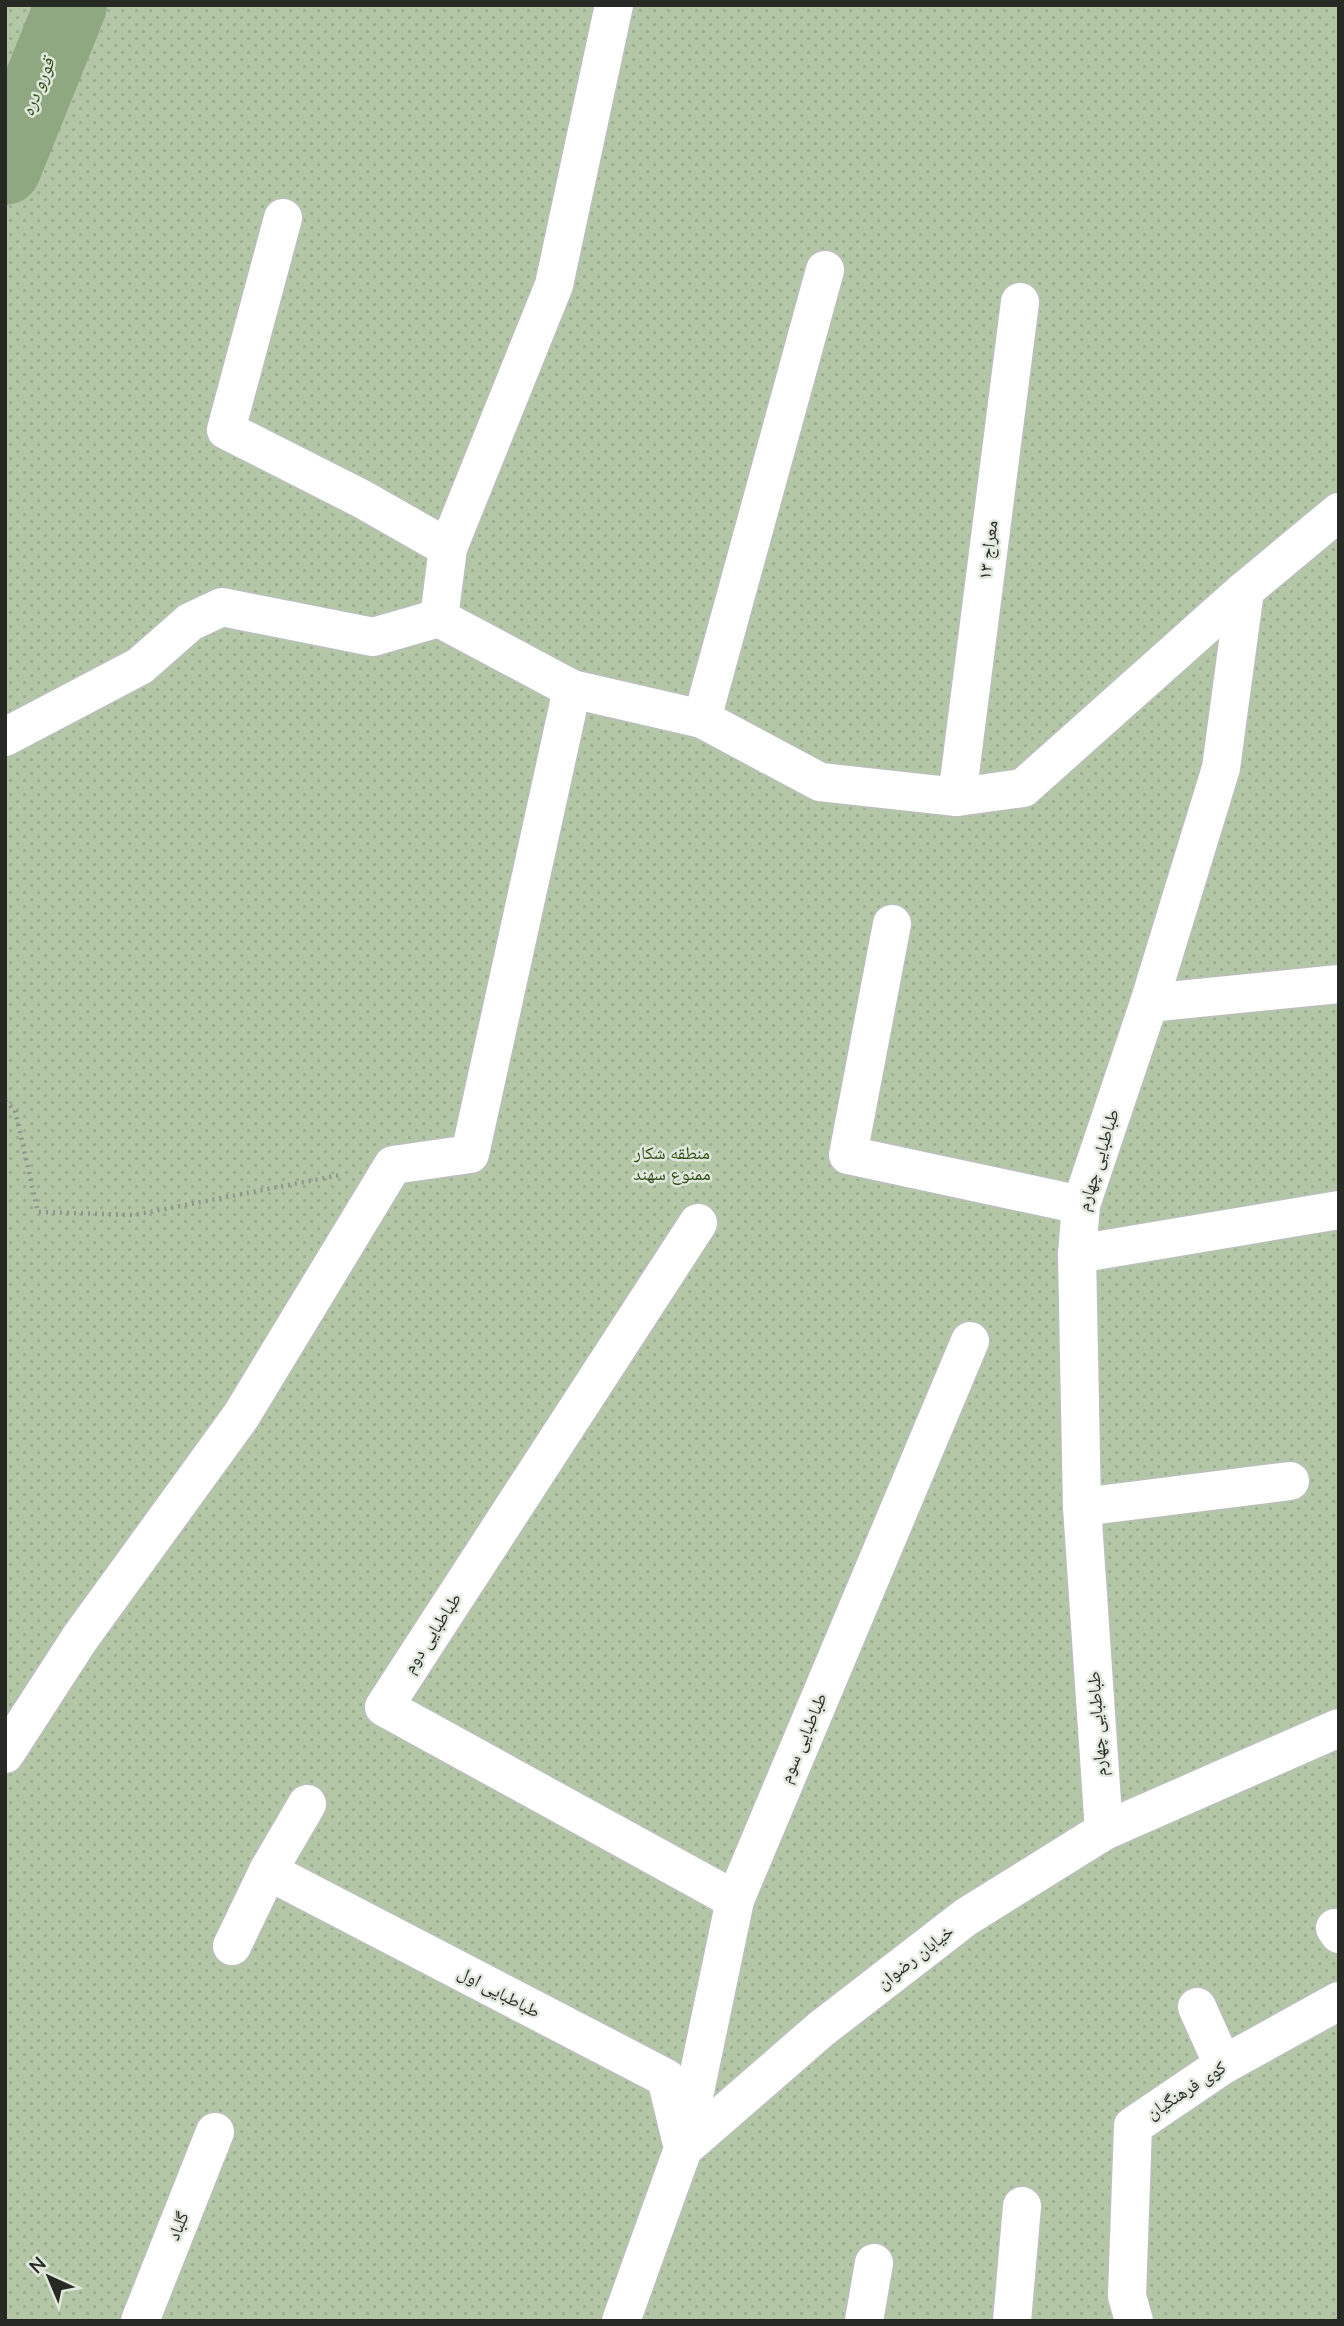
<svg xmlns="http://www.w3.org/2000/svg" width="1344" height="2326" viewBox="0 0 1344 2326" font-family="'Nunito Sans','Noto Naskh Arabic',sans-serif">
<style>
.grass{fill:url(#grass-dots)}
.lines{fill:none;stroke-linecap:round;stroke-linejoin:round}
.river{stroke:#90a881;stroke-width:72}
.minor-casing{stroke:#b9c0b6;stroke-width:42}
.path{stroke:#8f948c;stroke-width:4.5;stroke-dasharray:2 5;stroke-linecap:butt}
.minor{stroke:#fff;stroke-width:38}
.labels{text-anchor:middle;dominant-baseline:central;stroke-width:5;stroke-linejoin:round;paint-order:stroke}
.street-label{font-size:18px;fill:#272925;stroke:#e1e8dd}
.park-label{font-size:18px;fill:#2d4d14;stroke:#e1e8dd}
.water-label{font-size:19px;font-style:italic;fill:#304f17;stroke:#e1e8dd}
</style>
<defs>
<pattern id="grass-dots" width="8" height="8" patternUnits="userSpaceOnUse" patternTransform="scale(1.75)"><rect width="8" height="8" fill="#b3c7a7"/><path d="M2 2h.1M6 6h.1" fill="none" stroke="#9aab90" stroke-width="1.8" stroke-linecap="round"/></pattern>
</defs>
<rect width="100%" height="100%" fill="#e1e8dd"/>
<rect class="grass" x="5" y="5" width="1334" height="2316"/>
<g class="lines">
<path class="river" d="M5,169l66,-164"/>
<g class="minor-casing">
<g id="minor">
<path d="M283,218l-57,212 136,69 86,49"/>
<path d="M439,618l9,-70 106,-263 60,-280"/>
<path d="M702,719l123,-449"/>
<path d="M5,737l135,-71 50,-44 32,-15 151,30 66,-19 133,71 130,30 118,63 137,15 66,-9 222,-198 94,-78"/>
<path d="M957,797l63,-495"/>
<path d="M892,924l-44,231 233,50"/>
<path d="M1149,1003l190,-19"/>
<path d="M698,1223l-314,484 351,193"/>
<path d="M1077,1254l262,-44"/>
<path d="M1082,1507l208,-26"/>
<path d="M5,1754l75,-116 161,-222 152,-251 77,-11 102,-465"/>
<path d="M1104,1831l-22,-324 -5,-253 4,-49 68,-202 72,-235 24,-178"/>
<path d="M268,1871l398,207 15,62"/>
<path d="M1335,1928l4,6"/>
<path d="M232,1946l36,-75 39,-67"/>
<path d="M1197,2007l26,58"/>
<path d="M683,2149l52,-249 235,-559"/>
<path d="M140,2321l75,-189"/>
<path d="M621,2321l62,-172 138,-120 145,-112 138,-86 235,-103"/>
<path d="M864,2321l10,-58"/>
<path d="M1012,2321l10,-115"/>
<path d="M1134,2321l-7,-25 6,-170 90,-61 116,-64"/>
</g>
</g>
<path class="path" d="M5,1101l10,9 23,102 96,3 206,-40"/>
<use href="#minor" class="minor"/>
</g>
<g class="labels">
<g class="street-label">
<text transform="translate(988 550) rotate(-83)">معراج ۱۳</text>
<text transform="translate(1098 1160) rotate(-73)">طباطبایی چهارم</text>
<text transform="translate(432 1633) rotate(-57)">طباطبایی دوم</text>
<text transform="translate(1097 1724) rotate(-94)">طباطبایی چهارم</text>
<text transform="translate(803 1738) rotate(-67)">طباطبایی سوم</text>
<text transform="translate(915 1957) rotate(-38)">خیابان رضوان</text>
<text transform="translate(499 1992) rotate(28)">طباطبایی اول</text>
<text transform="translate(1186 2090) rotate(-33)">کوی فرهنگیان</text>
<text transform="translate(178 2226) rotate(-68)">گلباد</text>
</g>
<g class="park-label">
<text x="672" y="1153">منطقه شکار<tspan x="672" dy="21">ممنوع سهند</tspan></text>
</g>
<g class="water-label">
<text transform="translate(38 87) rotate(-68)">قورو دره</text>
</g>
</g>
<rect width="1344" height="2326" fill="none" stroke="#272925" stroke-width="14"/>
<g transform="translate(49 2277) rotate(316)" stroke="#e1e8dd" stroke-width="5" paint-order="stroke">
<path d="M0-5L12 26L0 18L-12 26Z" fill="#272925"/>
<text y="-10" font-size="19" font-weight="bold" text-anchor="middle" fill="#272925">N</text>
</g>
</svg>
